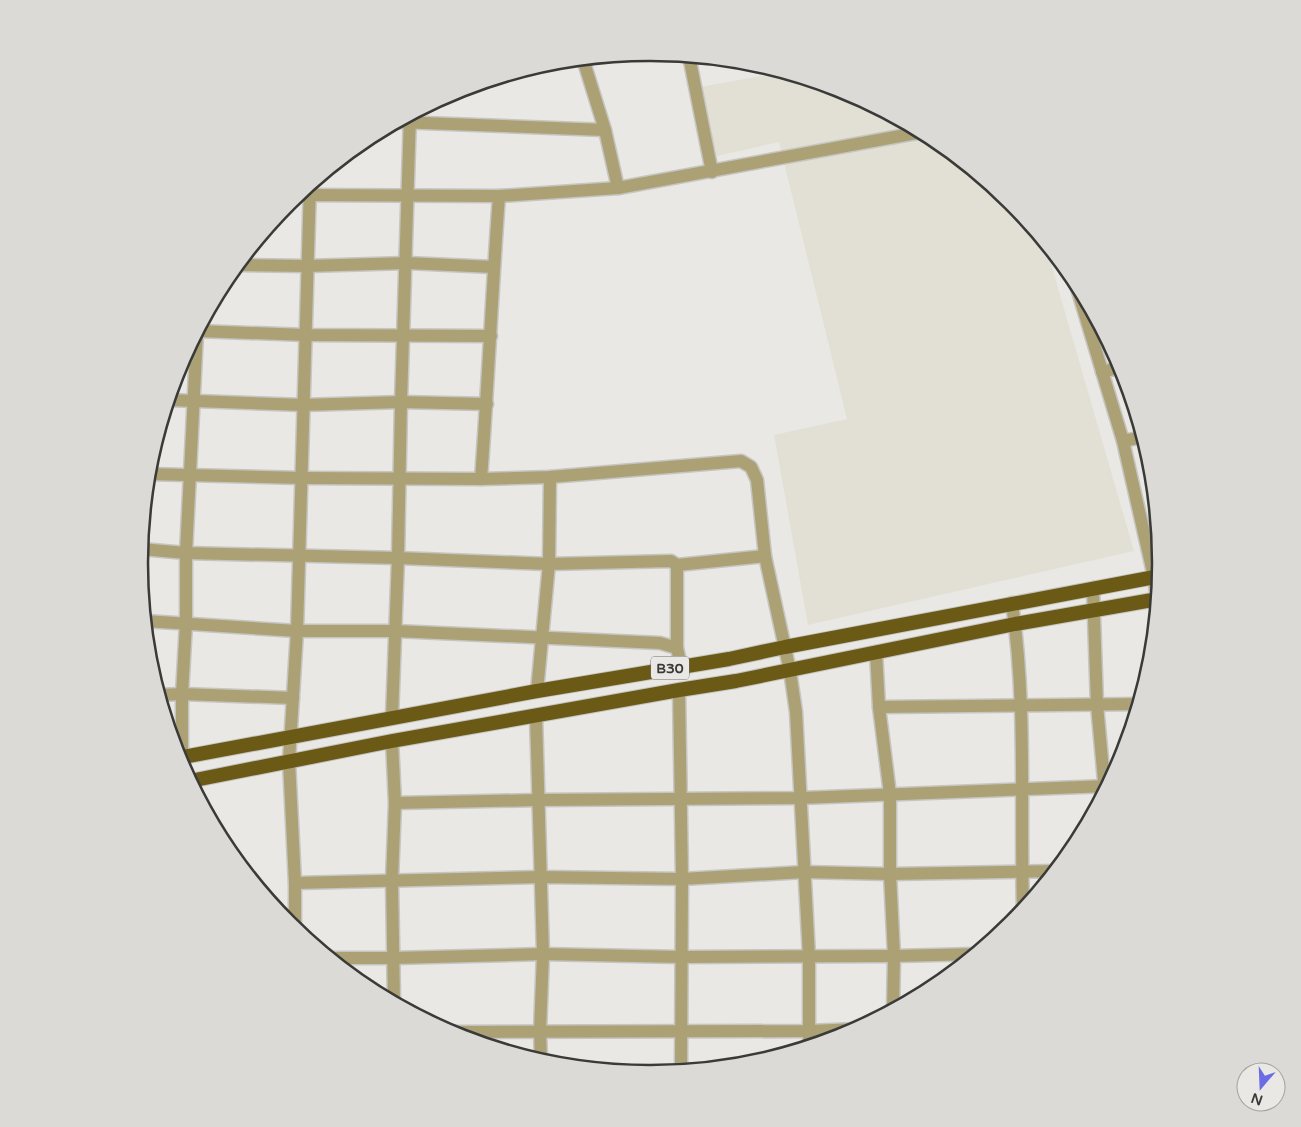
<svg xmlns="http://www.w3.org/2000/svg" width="1301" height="1127" viewBox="0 0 1301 1127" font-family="'Varela Round',sans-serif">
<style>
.built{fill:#e2e0d4}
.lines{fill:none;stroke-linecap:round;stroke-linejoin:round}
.minor-casing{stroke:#c6c5c2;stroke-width:15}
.tertiary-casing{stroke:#c6c5c2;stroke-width:15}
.trunk-casing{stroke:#c6c5c2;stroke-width:16}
.minor{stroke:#aca175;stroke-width:12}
.tertiary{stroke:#aca175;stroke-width:12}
.trunk{stroke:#6a5a16;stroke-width:14}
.labels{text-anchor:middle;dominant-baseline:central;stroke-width:5;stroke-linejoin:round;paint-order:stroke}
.shield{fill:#e9e8e4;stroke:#6e6e6c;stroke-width:1}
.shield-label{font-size:14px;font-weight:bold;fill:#3a3a38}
.rim{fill:none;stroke:#3a3a38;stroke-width:2.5}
</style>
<rect width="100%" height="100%" fill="#e9e8e4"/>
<path class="built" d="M783,72l63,20 89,47 77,63 33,41 89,308 -326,74 -34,-190 73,-16 -68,-277 -62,14 -17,-69z"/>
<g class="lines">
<g class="minor-casing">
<g id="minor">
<path d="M689,56l23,116"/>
<path d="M583,59l22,71 13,58"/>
<path d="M397,122l208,8"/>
<path d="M298,195l201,1 119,-8 304,-56"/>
<path d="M238,265l69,1 100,-3 87,4"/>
<path d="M198,331l108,4 185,1"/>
<path d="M1102,372l20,-5"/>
<path d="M169,400l134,5 98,-3 86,2"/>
<path d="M1123,441l20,-4"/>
<path d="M148,474l154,4 179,1 69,-2 191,-16 10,6 6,13 8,76 25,115 6,41 13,244v91"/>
<path d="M481,479c7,-94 11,-189 18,-283"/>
<path d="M141,549l45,4 212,5 151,6 122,-3 6,4 88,-9"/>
<path d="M677,565v83l4,18"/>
<path d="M1154,577l3,22"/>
<path d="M1093,588l4,117 8,87"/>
<path d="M1012,603c15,103 8,205 11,308"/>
<path d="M145,621l152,10h98l265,12 17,5"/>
<path d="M876,652l3,55 11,87v80l4,82 -1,55"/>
<path d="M679,690l3,189 -1,192"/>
<path d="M537,691l12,-127 1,-87"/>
<path d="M159,695l23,-1 111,4"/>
<path d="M879,707l260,-3"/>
<path d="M536,716l7,238 -3,77 1,31"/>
<path d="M392,717l6,-159 3,-156 9,-287"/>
<path d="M392,741l3,62 -3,77 2,123"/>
<path d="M182,766v-72l4,-71v-70l11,-220"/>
<path d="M395,803l143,-3 263,-2 307,-12"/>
<path d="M295,883l246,-6 141,2 122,-7 86,2 166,-3"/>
<path d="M295,929v-46l-6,-122 8,-130 13,-446"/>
<path d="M330,958h63l150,-4 137,3 214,-1 83,-2"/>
<path d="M448,1032l361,-1 49,-2"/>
</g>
</g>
<g class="tertiary-casing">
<path id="tertiary" d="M1074,278l49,163 31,136"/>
</g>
<g class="trunk-casing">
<g id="trunk">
<path d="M178,758l359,-67 192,-32 56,-12 375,-71"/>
<path d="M190,781l202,-40 287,-51 57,-9 279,-57 143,-25"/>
</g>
</g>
<use href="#minor" class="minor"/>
<use href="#tertiary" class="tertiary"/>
<use href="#trunk" class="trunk"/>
</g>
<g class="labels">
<rect class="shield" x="651" y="656.5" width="38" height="23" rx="4"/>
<g class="shield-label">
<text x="670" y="668">B30</text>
</g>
</g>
<path d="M0 0H1301V1127H0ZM148 563a502 502 0 1 1 1004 0a502 502 0 1 1-1004 0Z" fill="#dbdad6" fill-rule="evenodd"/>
<path class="rim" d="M148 563a502 502 0 1 1 1004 0a502 502 0 1 1-1004 0Z"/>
<g transform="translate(1261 1087) rotate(199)"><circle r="24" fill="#e9e8e4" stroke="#a3a29f"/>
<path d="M0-4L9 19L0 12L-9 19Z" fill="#6b6be5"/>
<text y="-8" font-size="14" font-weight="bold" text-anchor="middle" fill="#3a3a38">N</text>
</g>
</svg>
